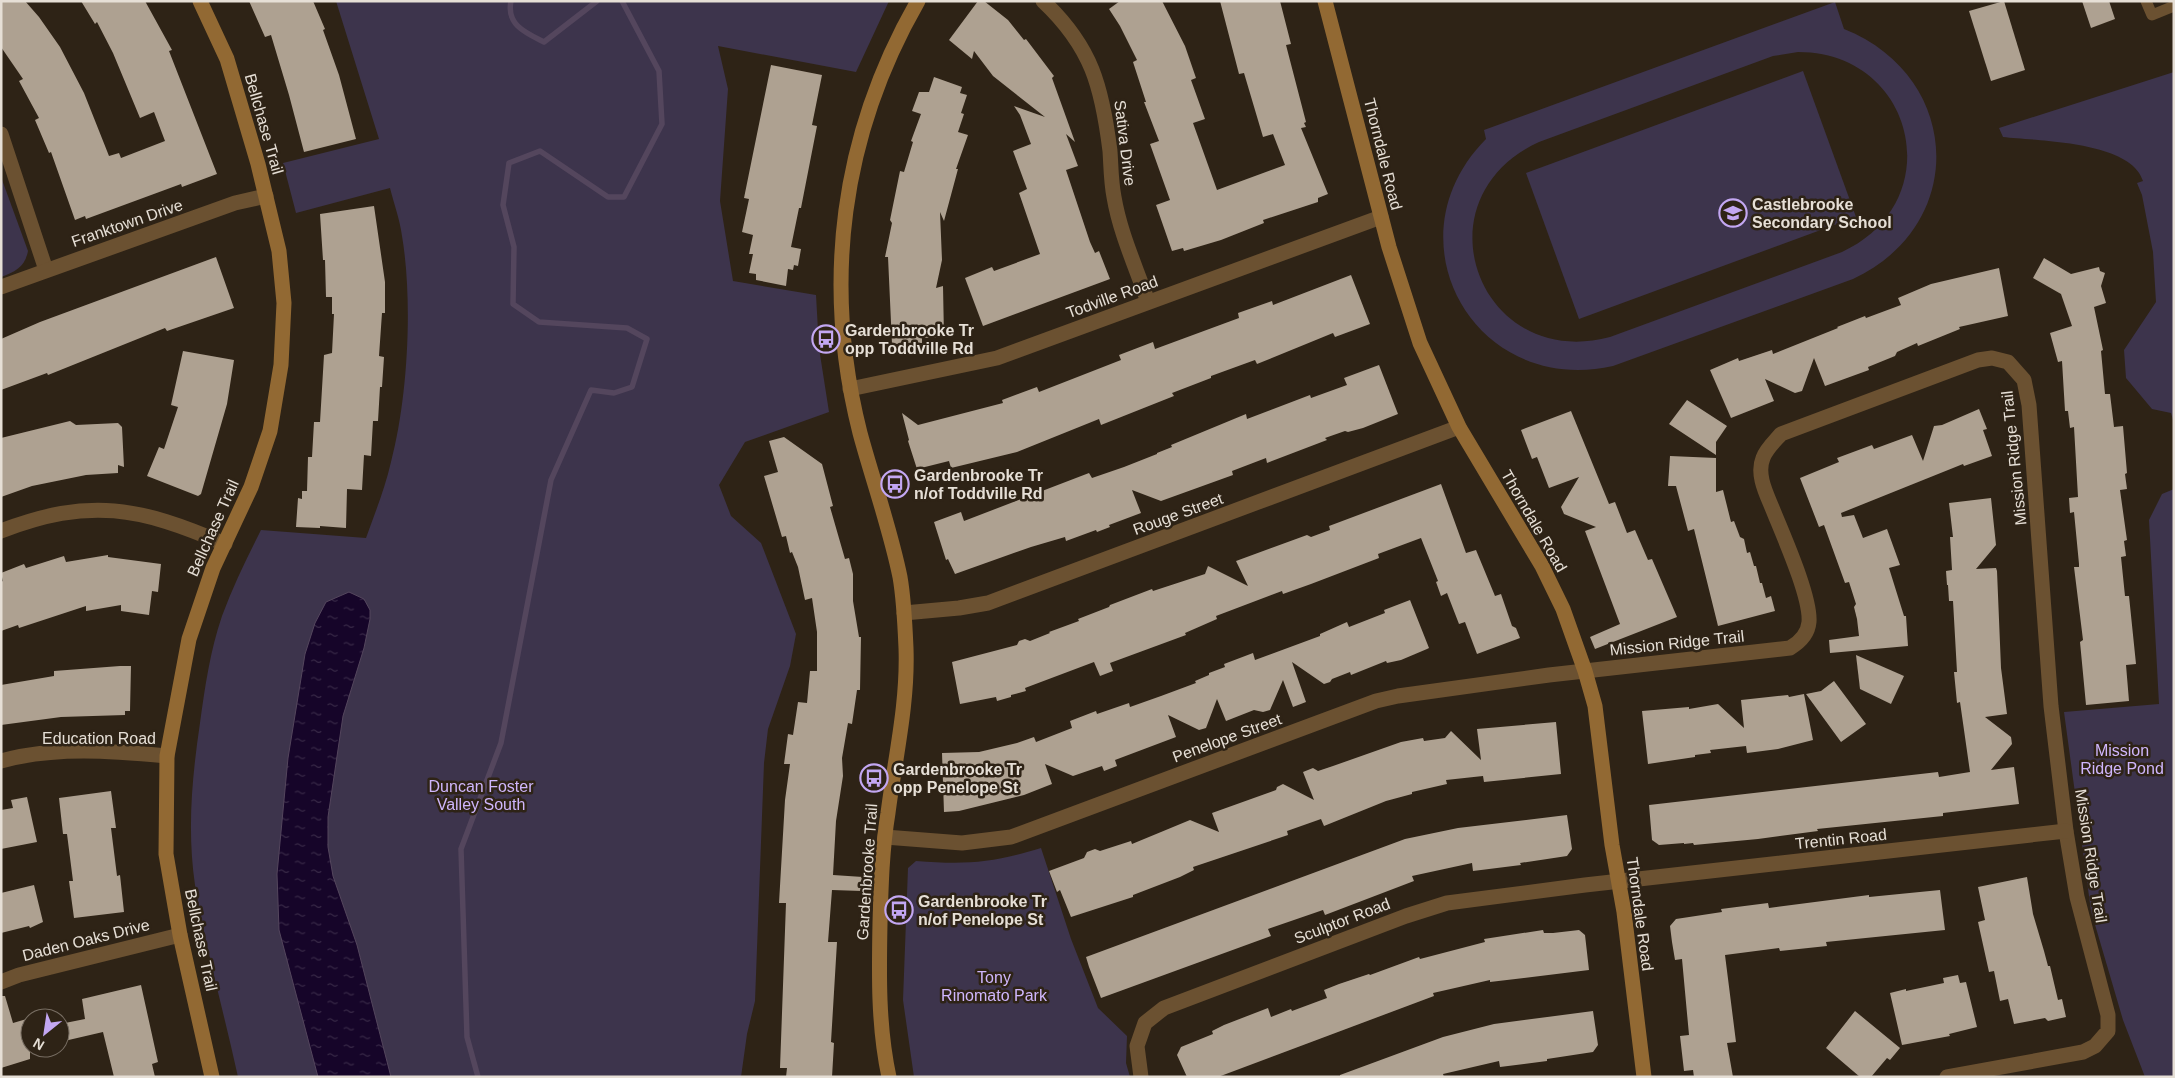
<svg xmlns="http://www.w3.org/2000/svg" width="2175" height="1078" viewBox="0 0 2175 1078" font-family="Helvetica,sans-serif">
<style>
.park{fill:#3d344c;fill-rule:evenodd}
.water{fill:url(#water-ripples);stroke:#54465d}
.lines{fill:none;stroke-linecap:round;stroke-linejoin:round}
.stream{stroke:#54465d;stroke-width:5.5}
.building{fill:#aea191}
.lane{stroke:#6b5131;stroke-width:11}
.street{stroke:#6b5131;stroke-width:15}
.secondary{stroke:#926933;stroke-width:15}
.labels{text-anchor:middle;dominant-baseline:central;stroke-width:5;stroke-linejoin:round;paint-order:stroke}
.street-label{font-size:16px;fill:#e6dfd6;stroke:#2e2316}
.poi-label{font-size:16px;font-weight:bold;fill:#e6dfd6;stroke:#2e2316;text-anchor:start}
.park-label{font-size:16px;fill:#cfb6fc;stroke:#2e2316}
</style>
<defs>
<pattern id="water-ripples" width="26" height="14" patternUnits="userSpaceOnUse" patternTransform="scale(1.25)"><rect width="26" height="14" fill="#160529"/><path d="M2 4q2-2 4 0t4 0M15 11q2-2 4 0t4 0" fill="none" stroke="#382947"/></pattern>
</defs>
<rect width="100%" height="100%" fill="#2e2316"/>
<g class="park">
<path d="M336,1h553l-33,71 -138,-26 10,43 -8,112 13,80 83,14 3,53 10,64 -84,30 -26,43 12,31 30,27 35,91 -6,32 -22,63 -4,34 -9,238 -8,33 -6,43h-503c-14,-64 -32,-128 -43,-192 -8,-55 -3,-108 5,-162 5,-36 10,-72 22,-107 11,-30 25,-58 39,-86l105,8c9,-25 19,-50 25,-76 17,-64 22,-161 11,-226 -2,-16 -8,-32 -12,-48l-94,25 -13,-50 96,-24z"/>
<path d="M1835,2l9,27c118,47 125,196 9,250l-240,87c-138,31 -227,-126 -127,-227l-2,-9zM1798,52c118,0 152,150 44,200l-232,85c-131,35 -195,-138 -71,-195l215,-79 19,-7z"/>
<path d="M1803,71l53,146 -277,102 -53,-146z"/>
<path d="M2174,72v351l-3,-10 -19,-4 -26,-31 -2,-28 32,-48 -3,-50 -11,-57 -5,-12 6,-2c-12,-40 -105,-40 -140,-44l-4,-9z"/>
<path d="M1,177l27,74c-3,16 -13,21 -27,26z"/>
<path d="M2174,489v588h-29l-22,-57 -32,-109 -27,-199 95,-8 -10,-184 13,-26z"/>
<path d="M1041,848l30,91 27,69 29,28 -1,27 4,14h-216l-11,-77 5,-132 8,-7c50,4 77,2 125,-13z"/>
</g>
<path class="water" d="M349,592l15,7 6,11v9l-6,29 -21,68 -15,101v30l5,29 24,69 34,132h-73l-39,-147 -2,-56 11,-116 17,-104 10,-31 11,-21z"/>
<g class="lines">
<g class="stream">
<path d="M511,1c-5,24 15,32 33,41l53,-41"/>
<path d="M478,1077l-11,-40 -6,-188 40,-106 50,-263 40,-90 23,3 18,-6 15,-48 -20,-11 -88,-6 -26,-18 1,-57 -11,-42 6,-42 31,-12 68,46h16l38,-73 -3,-53 -37,-70"/>
</g>
</g>
<g class="building">
<path d="M1,1h24l14,16 21,30 24,46 25,63 10,-3 2,5 44,-17 -11,-29 -14,6 -27,-65 -16,-31 -2,2 -14,-23h64l27,49 -3,1 48,123 -35,13 -1,-3 -95,35 -1,-3 -10,4 -24,-68 -2,1 -14,-33 4,-2 -20,-37 4,-2 -22,-32z"/>
<path d="M249,1h64l12,28 -2,1 16,45 17,64 -52,13 -15,-57 -18,-60 -6,2z"/>
<path d="M978,1h6l24,19 16,20 2,-1 28,37 -2,2 23,64 -9,-8 12,32 -12,4 24,72 5,11 4,-2 11,28 -127,47 -18,-48 27,-11 2,4 46,-17 -21,-61 8,-4 -14,-38 18,-7 -11,-29 -6,-9 31,11 -52,-41 -19,-25 -2,8 -23,-19z"/>
<path d="M1120,1h42l23,45 11,32 -5,2 14,39 -12,4 24,67 68,-25 -12,-31 -10,3 -19,-64 -5,1 -19,-73h60l11,43 -5,1 20,77 -2,1 2,4 -5,1 27,66 -10,4v4l-55,18 1,3 -43,17 -37,11 -1,-3 -11,3 -16,-46 14,-5 -20,-56 9,-3 -15,-39h2l-13,-40 4,-2 -17,-34 -11,-17z"/>
<path d="M2004,1l21,69 -34,11 -22,-70z"/>
<path d="M2082,1h27l6,18 -24,9z"/>
<path d="M771,65l51,10 -10,50 5,1 -16,82h-2l-8,39 10,2 -3,17 -4,-1 -1,5 -5,-1 -2,17 -30,-6v-6l-7,-1 4,-19h-4l4,-19 -11,-3 7,-33 -5,-1z"/>
<path d="M934,77l28,10 -2,6 7,2 -6,18 3,1 -6,18 10,3 -12,34h2l-14,52 -4,-9 2,48 -6,28 7,-2 1,51 -22,1v5l-30,1 -4,-87h-3l7,-34 -2,-3 10,-49 4,1 9,-30 -2,-1 10,-27 -9,-3 7,-19h10z"/>
<path d="M374,206l11,76v31h-3l-3,43 5,1 -2,30h-2l-2,34h-5l-2,35 -7,-1 -2,35 -15,-1 -1,39 -26,-2v2l-24,-1 2,-29 4,1v-8h5l1,-34h4l2,-35h6l4,-67 8,-2 2,-39h-2v-17h-6l-1,-37h-2l-3,-46z"/>
<path d="M216,257l18,51 -67,23 -2,-3 -117,47 -1,-2 -46,17v-51l39,-17z"/>
<path d="M2044,258l27,16 28,-7 1,4 5,2 -4,13 5,17 -12,4 9,43 -2,1 4,43h5l4,33 9,-1 4,47 -2,1 2,15 -7,1 7,50 -3,1 2,15 -5,1 4,39h4l7,68 -10,1 3,36 -43,4 -6,-63 3,-2 -9,-73h5v-3l-5,-52 -4,1 -1,-15 9,-1 -4,-70 -4,1 -2,-17h-3l-3,-50 -4,1 -8,-29 22,-7 -11,-32 -28,-16z"/>
<path d="M1999,268l9,48 -49,11 1,2 -42,17 -1,-3 -20,9 -2,4 -27,11 1,3 -44,16 -11,-28 -12,33 -7,2 -30,-14 9,22 -43,17 -21,-48 28,-12 1,3 33,-11 1,4 65,-26 -1,-1 28,-11 1,2 35,-13 -3,-7 33,-14z"/>
<path d="M1351,275l19,49 -35,13 -2,-4 -76,31 -2,-4 -44,16v2l-39,15 2,3 -73,29 -2,-6 -82,33 -66,16 -2,-7 -32,8 -9,-28 1,-1 -7,-27 16,12 85,-22 -1,-3 35,-13 2,5 82,-32 -2,-5 34,-13 2,7 84,-31 -1,-5 34,-12 1,4z"/>
<path d="M183,351l51,9 -7,44 -26,90 -3,2 -51,-20 12,-29 5,2 14,-42 -7,-2z"/>
<path d="M1379,365l19,49 -35,14 -15,4 -3,-1 -20,7 2,2 -60,23 -1,-5 -34,13 1,4 -72,26 -29,-11 9,23 -32,12 1,2 -13,5 -1,-2 -30,11 -1,-4 -34,10 -76,27 -7,-15 -2,1 -12,-38 27,-10 3,9 125,-48 3,5 32,-11 33,-13v-1l15,-6 -1,-2 75,-31 1,5 63,-24 1,3 36,-13 -3,-7z"/>
<path d="M1687,400l40,26 -11,16v13l-47,-31z"/>
<path d="M1979,409l8,20 -4,1 9,26 -28,10 -1,-2 -122,49 1,4 12,-2 9,23 24,-9 13,36 -11,3 15,48h2l2,30 -78,7 -1,-13 30,-4 -2,-17 -3,-12 2,-3 -7,-22 -4,1 -21,-58 -5,2 -19,-49 39,-16 -2,-4 35,-13 2,4 38,-14 11,26 11,-35 8,-1z"/>
<path d="M1571,411l38,93 6,-2 12,31 8,-3 13,30 4,-1 25,58 -82,32 -5,-12 30,-13 -35,-93 11,-4 -32,-13 -3,-7 18,-30 -30,11 -12,-31 -5,2 -11,-29z"/>
<path d="M70,421l6,4 42,-2 4,4 2,40 -6,-2v8l-32,2 -54,11 -31,11v-59z"/>
<path d="M784,437l38,27 11,42 -3,1 15,52 4,-1 4,16v27l6,36h2l-1,53h-3l-5,34 -4,-1 -6,35 1,18 -7,45 -3,54 30,2 -1,14 -30,-1 -4,52h9l-6,100 3,1 -2,34h-46l1,-9h-7l6,-165h-7l6,-103 5,-36h-6l4,-30 5,1 5,-33 9,1 3,-32h7v-39l-5,-34 -7,2 -7,-33 -6,-15 -2,1 -4,-17 -4,1 -18,-61 14,-4 -9,-31z"/>
<path d="M1670,456l46,2v34l7,-2 8,32 3,-1 6,16 4,2 3,14 3,-1 4,14h2l4,17h2l4,15 5,-2 4,15 -57,15 -24,-97 -6,2 -12,-45h-8z"/>
<path d="M1441,484l25,69 10,-3 19,46 6,-2 11,32 4,2 4,10 -43,16 -12,-32 -6,2 -12,-31 -6,3 -5,-14 2,-1 -17,-43 -43,16 1,4 -68,26 -28,10 -1,-3 -66,25 1,3 -32,14 1,2 -76,28 3,8 -13,5 -6,-14 -69,26 1,3 -15,4v2l-14,4 -1,-4 -36,7 -8,-42 65,-17 2,-4 6,-2 5,2 20,-8 -1,-1 30,-11 -1,-2 31,-12 1,-2 42,-16 1,2 52,-17 3,-8 40,20 -12,-25 71,-26 4,2 19,-7 -1,-4z"/>
<path d="M1991,498l5,47 -20,24 20,-1 1,3 4,97 6,46 -22,3 26,20 1,7 -21,26 23,-3 5,37 -76,9v3l-126,13 1,2 -60,8 -64,6 -1,-2 -9,1v-1l-25,2 -7,-5 -3,-35 289,-33 1,5 31,-5 -10,-70 -3,1 -3,-31h3l-4,-71h-4l-1,-16h-1l-1,-14 6,-1 -2,-33h3l-4,-34z"/>
<path d="M108,555v2l53,7 -3,28 -6,-1 -3,24 -28,-4v-6l-35,6v-5l-67,22 -1,-3 -17,6v-49l2,-1 -2,-8 23,-9 2,4 38,-12 2,6z"/>
<path d="M1410,600l19,48 -2,1 -26,11 -14,3 -1,-2 -35,14 -1,-3 -18,7 -2,3 -6,2 -32,-22 14,40 -13,5 -10,-27 -13,30 -7,2 -9,-2 -28,11 -9,-22 -11,29 -7,2 -31,-15 8,22 -61,23 2,6 -13,5 -2,-5 -29,10 -28,-12 7,20 -28,11 -65,16 -15,1 -2,-59 37,-1 38,-9 17,-6 2,5 36,-14 -2,-7 26,-10 1,3 32,-11 1,4 31,-11 35,-13 -1,-2 14,-6v-2l16,-6 -1,-3 29,-11 2,7 65,-24v-2l27,-12 2,5 36,-14 -1,-3z"/>
<path d="M1856,655l48,21 -13,28 -31,-15z"/>
<path d="M120,666h11l-1,45h-5v4l-64,2 -60,8v-40l53,-9v-5z"/>
<path d="M1834,681l32,43 -25,18 -35,-48 15,-3z"/>
<path d="M1804,694l9,46 -35,9 -31,4 -1,-7 -36,4 1,3 -16,2v2l-47,7 -6,-53 47,-4v2l29,-5 26,24 -3,-28 47,-5 1,2z"/>
<path d="M1556,722l5,52 -77,8 -1,-6 -37,4 1,4 -35,8v2l-26,7 -62,25 -3,-7 -34,12 1,4 -95,32 1,3 -14,7 -47,18v2l-62,20 -11,-27 -3,2 -8,-21 35,-13 3,-6 8,-3 5,2 31,-10 1,3 58,-24 29,12 -7,-19 64,-23 1,-3 6,-3 31,16 -11,-28 10,-4 5,3 15,-5 68,-24 22,-4 1,3 21,-3 6,-7 30,29 -4,-31z"/>
<path d="M111,791l5,37h-5l6,48 3,-1 4,37 -50,6 -5,-37h4l-6,-47h-4l-4,-36z"/>
<path d="M27,797l10,45 -36,7v-39l12,-2 -2,-8z"/>
<path d="M1567,815l5,34 -5,7 -47,7 1,2 -48,6 -1,-8 -60,13 2,5 -89,34 -2,-5 -55,19 3,7 -170,62 -12,-31 -3,-10 319,-118 53,-11z"/>
<path d="M2027,877l6,37 11,37 4,15h2l8,34 4,-1 4,18 -18,4 -3,-3 -31,6 -6,-25 -8,2 -6,-30 -5,1 -11,-50 7,-2 -7,-33z"/>
<path d="M34,885l9,37 -13,6 -1,-2 -28,7v-40z"/>
<path d="M1940,890l5,40 -119,12 1,4 -47,5 -1,-3 -54,7 11,87 -9,1 6,34h-39l-1,-7 -9,1 -4,-35 9,-1 -7,-76 -7,1 -3,-18 -2,-16 6,-7 46,-7 -1,-3 47,-6 1,5 100,-13v2z"/>
<path d="M1543,930l1,3h9l26,-3 6,5 4,35 -99,12v-2l-57,13 1,3 -216,81h-31l-10,-22 4,-8 32,-13 -1,-3 12,-6 44,-17 3,9 20,-8 1,2 35,-13 -3,-8 15,-6 30,-10 1,1 49,-18 1,2 65,-17 -1,-3z"/>
<path d="M1958,975l2,8 6,-1 11,45 -28,7 1,2 -48,9 -12,-52 16,-4v2l38,-8 -1,-5z"/>
<path d="M141,985l17,77 -6,2 3,13h-41l-11,-45 -43,10v-18l25,-5 -3,-20z"/>
<path d="M1,996h4l8,27 17,-5v41l-29,9z"/>
<path d="M1593,1011l5,34 -5,7 -46,7v2l-47,6 -1,-6 -56,13 1,3h-104v-2l103,-38 51,-13z"/>
<path d="M1855,1011l45,37 -10,12 -3,-2 -16,19h-11l-34,-29z"/>
</g>
<g class="lines">
<path class="lane" d="M2146,1l6,14 22,-9"/>
<g class="street">
<path d="M1043,1c49,46 59,86 67,150 1,15 1,31 4,46 6,36 22,70 34,105"/>
<path d="M1,134l45,136"/>
<path d="M1,287l234,-84 31,-7"/>
<path d="M850,389l147,-31 384,-141"/>
<path d="M1,531c89,-34 138,-24 224,13"/>
<path d="M904,613l55,-5 29,-5 471,-176"/>
<path d="M1,761c54,-15 112,-10 166,-5"/>
<path d="M885,837l77,6 49,-6 365,-136 22,-5 151,-21 241,-27c10,-6 18,-14 19,-26 2,-25 -26,-87 -36,-112 -6,-15 -17,-35 -10,-52 3,-9 12,-17 18,-24l197,-74 14,-2 16,4 16,18 5,25 22,301 15,125 11,66 31,118v16l-13,15 -12,6 -136,25"/>
<path d="M1,982l18,-7 161,-40"/>
<path d="M1141,1077l-4,-31 8,-23 19,-15 242,-92 41,-13 138,-18 481,-54"/>
</g>
<g class="secondary">
<path d="M200,1l27,58 31,105 21,87 5,52 -3,62 -11,66 -19,56 -38,81 -24,71 -22,117 -1,98 14,81 32,142"/>
<path d="M1325,1l64,246 31,96 39,84 83,139 21,43 22,62 10,35 17,139 12,67 20,165"/>
<path d="M889,1077c-11,-51 -10,-103 -9,-154 1,-37 2,-74 8,-110 7,-55 20,-109 18,-165 -1,-23 -2,-48 -6,-71 -10,-49 -27,-96 -40,-144 -38,-150 -19,-298 58,-432"/>
</g>
</g>
<defs>
<g id="school-ring" transform="scale(1.4375)"><circle r="9.5" fill="#2e2316" stroke="#c3a7f2" stroke-width="1.5"/><path d="M0-5L7-2L0 1L-7-2ZM-4 1L0 2.5L4 1V4Q0 6-4 4Z" fill="#c3a7f2"/></g>
<g id="bus-ring" transform="scale(1.4375)"><circle r="9.5" fill="#2e2316" stroke="#c3a7f2" stroke-width="1.5"/><path d="M-5-6H5V4H4V6H2V4H-2V6H-4V4H-5ZM-3.5-4V0h7V-4ZM-3.5 1.2v1.5H-2V1.2ZM2 1.2v1.5H3.5V1.2Z" fill="#c3a7f2"/></g>
</defs>
<g fill-rule="evenodd">
<use href="#school-ring" x="1733" y="213"/>
<use href="#bus-ring" x="826" y="339"/>
<use href="#bus-ring" x="895" y="484"/>
<use href="#bus-ring" x="874" y="778"/>
<use href="#bus-ring" x="899" y="910"/>
</g>
<g class="labels">
<g class="street-label">
<text transform="translate(264 124) rotate(74)">Bellchase Trail</text>
<text transform="translate(1125 143) rotate(83)">Sativa Drive</text>
<text transform="translate(1383 154) rotate(76)">Thorndale Road</text>
<text transform="translate(127 223) rotate(-19)">Franktown Drive</text>
<text transform="translate(1112 297) rotate(-20)">Todville Road</text>
<text transform="translate(2014 458) rotate(-96)">Mission Ridge Trail</text>
<text transform="translate(1178 514) rotate(-20)">Rouge Street</text>
<text transform="translate(1534 521) rotate(60)">Thorndale Road</text>
<text transform="translate(213 528) rotate(-66)">Bellchase Trail</text>
<text transform="translate(1677 643) rotate(-6)">Mission Ridge Trail</text>
<text x="99" y="738">Education Road</text>
<text transform="translate(1227 738) rotate(-20)">Penelope Street</text>
<text transform="translate(1841 839) rotate(-6)">Trentin Road</text>
<text transform="translate(2091 856) rotate(81)">Mission Ridge Trail</text>
<text transform="translate(867 872) rotate(-86)">Gardenbrooke Trail</text>
<text transform="translate(1640 914) rotate(82)">Thorndale Road</text>
<text transform="translate(1342 921) rotate(-21)">Sculptor Road</text>
<text transform="translate(86 940) rotate(-14)">Daden Oaks Drive</text>
<text transform="translate(201 940) rotate(78)">Bellchase Trail</text>
</g>
<g class="poi-label">
<text x="1752" y="204">Castlebrooke<tspan x="1752" dy="18">Secondary School</tspan></text>
<text x="845" y="330">Gardenbrooke Tr<tspan x="845" dy="18">opp Toddville Rd</tspan></text>
<text x="914" y="475">Gardenbrooke Tr<tspan x="914" dy="18">n/of Toddville Rd</tspan></text>
<text x="893" y="769">Gardenbrooke Tr<tspan x="893" dy="18">opp Penelope St</tspan></text>
<text x="918" y="901">Gardenbrooke Tr<tspan x="918" dy="18">n/of Penelope St</tspan></text>
</g>
<g class="park-label">
<text x="2122" y="750">Mission<tspan x="2122" dy="18">Ridge Pond</tspan></text>
<text x="481" y="786">Duncan Foster<tspan x="481" dy="18">Valley South</tspan></text>
<text x="994" y="977">Tony<tspan x="994" dy="18">Rinomato Park</tspan></text>
</g>
</g>
<rect width="2175" height="1078" fill="none" stroke="#e6dfd6" stroke-width="5"/>
<g transform="translate(45 1033) rotate(210)"><circle r="24" fill="#2e2316" stroke="#786e63"/>
<path d="M0-4L9 19L0 12L-9 19Z" fill="#c3a7f2"/>
<text y="-8" font-size="14" font-weight="bold" text-anchor="middle" fill="#e6dfd6">N</text>
</g>
</svg>
